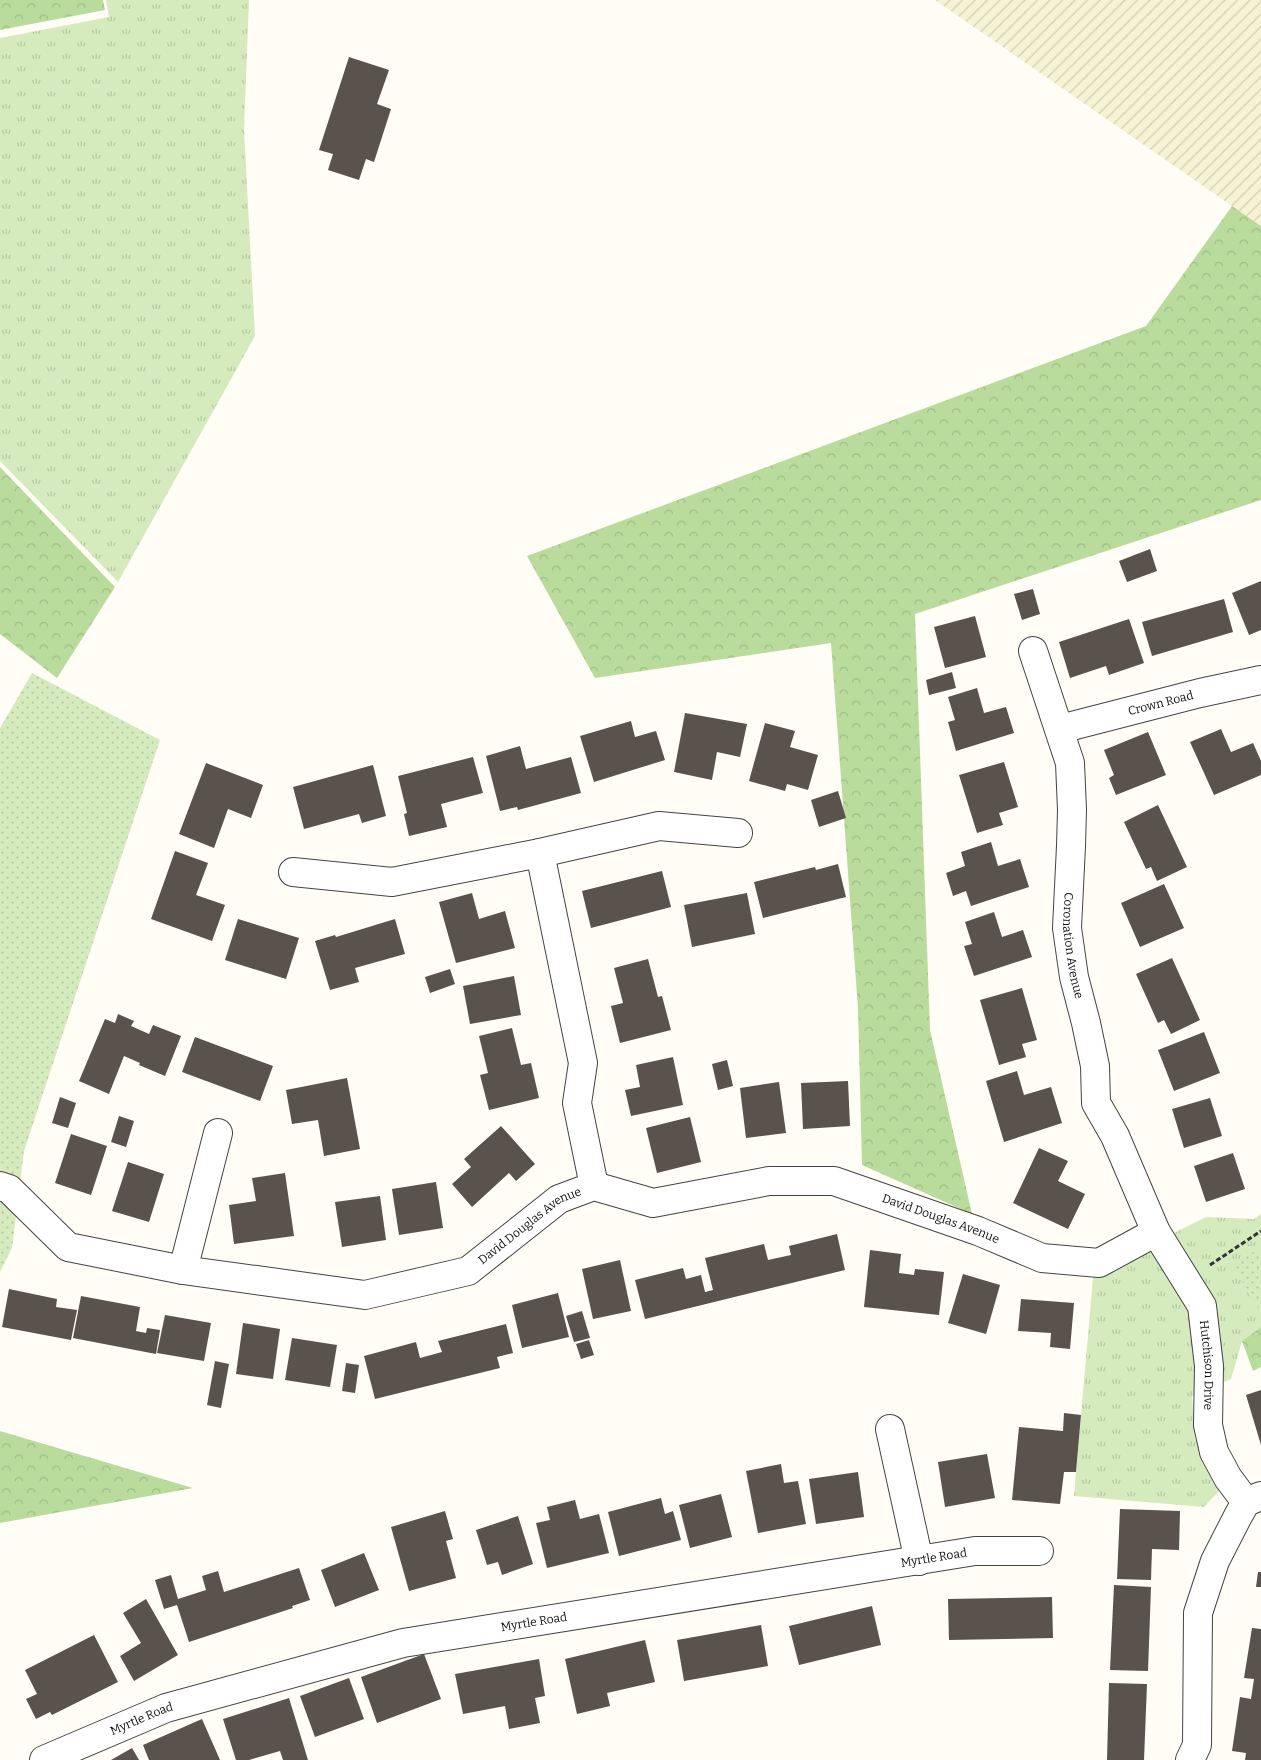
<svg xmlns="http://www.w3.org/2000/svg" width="1261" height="1760" viewBox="0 0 1261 1760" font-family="Bitter,serif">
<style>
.farmland{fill:url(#farmland-furrows)}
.grass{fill:url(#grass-tufts)}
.forest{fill:url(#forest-crowns)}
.park{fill:url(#park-dots)}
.building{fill:#5a524d}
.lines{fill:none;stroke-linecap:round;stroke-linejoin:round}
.minor-casing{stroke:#444;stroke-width:30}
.path{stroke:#333;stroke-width:3;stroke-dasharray:5 2.5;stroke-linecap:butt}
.minor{stroke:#fff;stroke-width:28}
.labels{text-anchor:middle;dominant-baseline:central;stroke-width:5;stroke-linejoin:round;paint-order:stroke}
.street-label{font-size:12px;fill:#111;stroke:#fff}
</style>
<defs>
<pattern id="farmland-furrows" width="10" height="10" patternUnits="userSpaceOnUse" patternTransform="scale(1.25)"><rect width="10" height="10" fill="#f6f3d4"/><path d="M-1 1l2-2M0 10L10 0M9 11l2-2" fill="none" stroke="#d2cfb5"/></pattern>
<pattern id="grass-tufts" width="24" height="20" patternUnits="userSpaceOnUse" patternTransform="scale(1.25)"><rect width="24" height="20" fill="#d5ebbd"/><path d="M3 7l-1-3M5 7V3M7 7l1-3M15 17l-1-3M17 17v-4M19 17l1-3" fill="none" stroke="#b6c8a1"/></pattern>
<pattern id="forest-crowns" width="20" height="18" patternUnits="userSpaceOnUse" patternTransform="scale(1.25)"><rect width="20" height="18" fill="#b9dc9c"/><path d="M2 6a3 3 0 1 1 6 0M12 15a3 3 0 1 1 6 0" fill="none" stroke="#9ebc85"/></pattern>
<pattern id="park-dots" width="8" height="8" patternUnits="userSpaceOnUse" patternTransform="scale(1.25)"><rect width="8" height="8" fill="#d5ebbd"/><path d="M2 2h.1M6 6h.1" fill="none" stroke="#b6c8a1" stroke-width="1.8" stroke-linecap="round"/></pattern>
</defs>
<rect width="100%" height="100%" fill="#fffdf5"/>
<path class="farmland" d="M935,0h326v226l-29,-20z"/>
<g class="grass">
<path d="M106,0h143l-5,130 11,206 -137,246 -118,-121v-423l109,-21z"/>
<path d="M1261,1214v113l-19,14 -11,38 -39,17 3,42 13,29 13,22 -17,18 -130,-11 19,-218 57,-33 56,-28 48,2z"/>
</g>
<g class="forest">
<path d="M0,0h103l2,10 -105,20z"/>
<path d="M1232,206l29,20v274l-346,114 15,416 42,184 -110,-49 -4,-157 -27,-365 -236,35 -68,-122 619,-230z"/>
<path d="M0,467l115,120 -58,91 -57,-44z"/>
<path d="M1261,1327v40l-8,4 -11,-30z"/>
<path d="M0,1431l193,57 -193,35z"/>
</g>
<g class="park">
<path d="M32,673l128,67 -136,411 -12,97 -12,24v-544z"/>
<path d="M1261,1247v66l-29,-48z"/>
</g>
<g class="building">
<path d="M349,57l40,13 -12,34 14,5 -17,53 -8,-3 -7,21 -31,-10 5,-16 -14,-4z"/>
<path d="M1150,549l7,22 -30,11 -8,-21z"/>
<path d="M1261,581v49l-12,5 -17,-42z"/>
<path d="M1033,589l7,25 -18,6 -8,-26z"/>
<path d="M1224,599l9,33 -81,24 -10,-34z"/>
<path d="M975,616l11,41 -41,11 -11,-41z"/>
<path d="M1129,619l15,44 -35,12 -3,-9 -36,12 -11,-36z"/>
<path d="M952,672l4,16 -27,7 -3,-15z"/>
<path d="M977,688l7,25 22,-6 8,26 -58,18 -8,-29 7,-2 -7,-23z"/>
<path d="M685,713l62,11 -7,33 -23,-5 -5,28 -38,-8z"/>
<path d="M631,721l4,16 21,-6 9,29 -71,22 -14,-46z"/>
<path d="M765,723l30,8 -5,16 28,8 -10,35 -21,-6 -2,7 -36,-10z"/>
<path d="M1221,729l10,23 22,-9 8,18v14l-47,20 -24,-53z"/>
<path d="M1148,732l18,43 -50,20 -7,-17 5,-3 -10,-25z"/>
<path d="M520,746l6,23 45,-12 10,36 -63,17 -1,-3 -17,4 -14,-55z"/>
<path d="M473,757l10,36 -42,11 6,23 -38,9 -5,-22 3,-1 -9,-37z"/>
<path d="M1004,762l14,45 -19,6 4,12 -26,8 -18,-58z"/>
<path d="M206,763l57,22 -12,33 -23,-9 -14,39 -35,-14z"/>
<path d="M373,765l13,51 -24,7 -3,-9 -55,15 -11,-42z"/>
<path d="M838,791l8,27 -27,9 -8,-27z"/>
<path d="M1158,805l29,62 -30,14 -6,-14 -5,2 -22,-47z"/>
<path d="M991,842l7,24 22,-7 9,28 -58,19 -5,-15 -13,5 -7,-23 19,-7 -4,-14z"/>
<path d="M175,851l33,12 -12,32 29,10 -13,36 -61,-22z"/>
<path d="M838,864l8,33 -83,21 -9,-36 61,-15 1,3z"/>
<path d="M662,871l9,36 -80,21 -9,-37z"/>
<path d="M1164,884l20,44 -44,19 -19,-44z"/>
<path d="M472,893l7,26 26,-8 10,37 -59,15 -17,-61z"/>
<path d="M747,893l8,41 -63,13 -8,-42z"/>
<path d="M994,912l8,25 21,-7 9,27 -58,19 -10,-30 8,-2 -7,-22z"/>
<path d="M238,919l61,19 -13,41 -61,-19z"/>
<path d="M395,919l10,35 -50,14 4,14 -29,8 -15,-49 20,-6 1,2z"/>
<path d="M1172,958l28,62 -29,14 -7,-14 -6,3 -22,-49z"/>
<path d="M648,959l10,38 4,-1 9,34 -51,13 -9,-37 12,-3 -9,-35z"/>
<path d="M450,969l5,15 -25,9 -5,-16z"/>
<path d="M514,976l7,39 -51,9 -7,-38z"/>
<path d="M1022,988l15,52 -15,4 4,13 -27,8 -19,-65z"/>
<path d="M118,1014l16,7 -3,5 18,8 4,-9 28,11 -16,40 -26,-11 1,-2 -16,-7 -15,38 -30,-13 26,-62 10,4z"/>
<path d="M512,1028l9,37 10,-2 8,35 -50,12 -9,-35 8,-2 -9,-37z"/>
<path d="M1204,1032l16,41 -46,18 -16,-41z"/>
<path d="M195,1037l78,29 -13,35 -78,-29z"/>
<path d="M673,1057l10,48 -52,11 -6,-26 15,-3 -4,-22z"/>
<path d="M727,1060l6,26 -15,4 -6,-26z"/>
<path d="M1017,1071l7,24 27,-8 11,36 -58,19 -18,-61z"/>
<path d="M347,1078l13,71 -36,7 -6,-36 -26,4 -6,-34z"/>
<path d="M848,1081l2,45 -47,3 -2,-46z"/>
<path d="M779,1082l7,51 -40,5 -6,-50z"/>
<path d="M60,1097l16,6 -8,25 -16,-5z"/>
<path d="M1210,1098l12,38 -38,12 -12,-39z"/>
<path d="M119,1116l15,5 -8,26 -15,-5z"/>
<path d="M690,1117l11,45 -44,11 -11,-45z"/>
<path d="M501,1126l34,38 -19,17 -7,-8 -37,34 -20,-23 19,-17 -7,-8z"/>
<path d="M71,1134l36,12 -16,49 -36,-12z"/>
<path d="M1039,1148l29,13 -10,20 27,13 -17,35 -55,-26z"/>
<path d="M1233,1153l12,36 -39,13 -12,-36z"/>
<path d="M128,1162l36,12 -15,48 -37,-11z"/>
<path d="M285,1173l9,63 -60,8 -5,-39 27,-4 -4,-23z"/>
<path d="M436,1182l7,46 -44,7 -7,-46z"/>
<path d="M380,1196l6,44 -44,7 -7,-45z"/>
<path d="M837,1234l8,36 -200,49 -10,-39 48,-12 3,11 15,-4 4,17 8,-2 -8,-32 59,-14 4,16 23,-5 -2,-9z"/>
<path d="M870,1250l31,4 -2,19 15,2 1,-6 29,3 -5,43 -75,-8z"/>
<path d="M620,1260l11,51 -38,8 -11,-50z"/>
<path d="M963,1274l37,11 -14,49 -38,-11z"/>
<path d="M9,1289l48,10 -1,8 21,3 -6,30 -69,-13z"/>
<path d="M558,1293l11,44 -47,11 -10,-43z"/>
<path d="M81,1296l59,11 -4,24 10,2 1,-5 13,2 -4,24 -83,-16z"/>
<path d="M1021,1299l53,4 -4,46 -20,-2 1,-14 -33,-2z"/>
<path d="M582,1311l8,27 -16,4 -8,-26z"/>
<path d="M165,1315l46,8 -7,38 -47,-8z"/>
<path d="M243,1323l37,6 -7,50 -37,-5z"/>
<path d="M506,1324l7,29 -16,4 3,11 -125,31 -11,-43 52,-14 4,16 22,-6 -4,-11z"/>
<path d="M292,1338l45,7 -7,42 -45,-7z"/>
<path d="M589,1340l5,15 -13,4 -5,-15z"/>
<path d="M215,1361l14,3 -8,44 -14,-3z"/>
<path d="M346,1363l13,2 -4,28 -13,-2z"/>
<path d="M1261,1390v55l-15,-50z"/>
<path d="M1064,1413l17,2 -5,57h-12l-4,32 -48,-4 7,-73 44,4z"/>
<path d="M987,1454l8,44 -50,9 -7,-45z"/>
<path d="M781,1464l3,19 14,-2 8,43 -48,9 -12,-62z"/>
<path d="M858,1472l6,45 -48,7 -7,-45z"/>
<path d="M721,1494l11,43 -42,11 -11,-43z"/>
<path d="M661,1498l4,16 8,-3 8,29 -62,16 -11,-44z"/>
<path d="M575,1500l5,19 19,-5 10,39 -62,15 -11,-45 14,-3 -3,-13z"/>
<path d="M1120,1509l60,2 -1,39 -27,-1 -1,31 -34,-1z"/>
<path d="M445,1511l8,28 -7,2 10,37 -47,13 -18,-64z"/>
<path d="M518,1516l15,48 -31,11 -4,-13 -11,3 -11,-35z"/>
<path d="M364,1553l15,37 -44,17 -14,-37z"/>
<path d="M299,1568l11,32 -18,6 1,2 -104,34 -12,-37 -13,4 -9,-29 16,-5 7,24 28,-9 -4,-14 16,-5 6,21z"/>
<path d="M1258,1572h3v15h-5z"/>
<path d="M1114,1585l37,2 -3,84 -38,-1z"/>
<path d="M1052,1597l1,41 -104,2 -1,-41z"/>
<path d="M146,1599l32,56 -44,26 -14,-25 21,-13 -18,-30z"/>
<path d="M872,1606l9,39 -82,20 -10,-39z"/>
<path d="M761,1625l7,41 -84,15 -7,-41z"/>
<path d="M1252,1628l9,1v131h-16l1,-7 -14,-2 8,-54 11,2 3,-20 -10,-1z"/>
<path d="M94,1635l24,47 -66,33 -2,-3 -14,7 -10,-20 11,-5 -12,-24z"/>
<path d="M645,1640l10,42 -48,11 3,13 -33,8 -12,-55z"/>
<path d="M424,1654l17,45 -64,24 -16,-46z"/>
<path d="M539,1659l6,37 -10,2 5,25 -31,6 -4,-23 -42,8 -8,-40z"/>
<path d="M349,1678l15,41 -49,18 -15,-41z"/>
<path d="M1109,1683l38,1 -3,76h-37z"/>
<path d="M289,1698l19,62h-25l-3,-9 -31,9h-13l-13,-41z"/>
<path d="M202,1719l18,41h-71l-6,-15z"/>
<path d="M132,1748l7,12h-28z"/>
</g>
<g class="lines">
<g class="minor-casing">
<g id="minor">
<path id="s1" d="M1033,651l37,112 2,47 -1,36 -4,82 7,49 12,46 9,43 1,37 19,33 41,96 46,74 7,60 -1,59 6,27 14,26 18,24"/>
<path id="s2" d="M1060,729l140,-36 61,-13"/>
<path d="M540,853l43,210 -6,40 17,83"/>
<path d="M293,872l99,10 148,-29 119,-27 79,7"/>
<path id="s3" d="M0,1186l9,3 59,58 115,23 182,25 103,-24 91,-72 35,-13 59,17 116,-22h65l144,50 64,27 57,5 57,-31"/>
<path d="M183,1270l35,-137"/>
<path d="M890,1429l29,132"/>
<path id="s4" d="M44,1760l122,-52 237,-65 572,-92h64"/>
<path d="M1190,1760l7,-15 1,-132 17,-52 23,-45 8,-14 15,-6"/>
</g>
</g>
<path class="path" d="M1210,1265l51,-34"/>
<use href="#minor" class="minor"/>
</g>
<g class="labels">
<g class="street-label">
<text stroke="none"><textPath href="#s2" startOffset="104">Crown Road</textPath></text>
<text stroke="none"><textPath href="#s1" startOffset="301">Coronation Avenue</textPath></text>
<text stroke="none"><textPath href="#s3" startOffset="1010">David Douglas Avenue</textPath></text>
<text stroke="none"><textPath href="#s3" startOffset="576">David Douglas Avenue</textPath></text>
<text stroke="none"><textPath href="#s1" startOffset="750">Hutchison Drive</textPath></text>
<text stroke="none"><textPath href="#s4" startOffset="916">Myrtle Road</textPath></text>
<text stroke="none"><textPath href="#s4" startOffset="511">Myrtle Road</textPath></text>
<text stroke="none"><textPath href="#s4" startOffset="106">Myrtle Road</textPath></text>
</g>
</g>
</svg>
